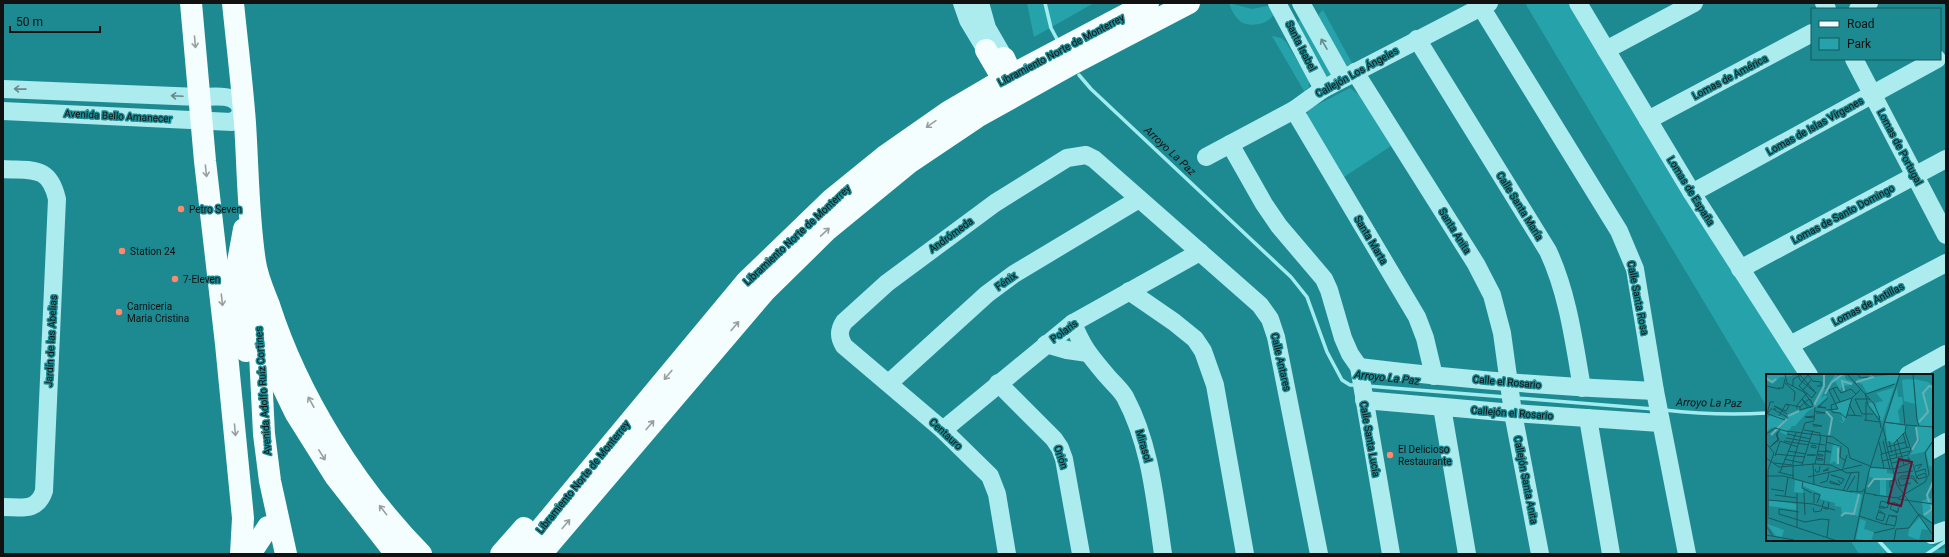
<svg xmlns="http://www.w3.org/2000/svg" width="1949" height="557" viewBox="0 0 1949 557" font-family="Roboto,sans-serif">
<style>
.green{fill:#26a3aa}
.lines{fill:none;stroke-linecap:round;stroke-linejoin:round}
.stream{stroke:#a0edf0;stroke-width:3.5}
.minor{stroke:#acebee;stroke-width:18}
.major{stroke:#f4feff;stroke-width:22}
.oneway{stroke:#999fa0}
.oneway2{stroke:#66898b}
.poi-dot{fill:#fe8a6b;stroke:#1d8991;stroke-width:1.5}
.labels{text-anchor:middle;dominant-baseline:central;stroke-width:3;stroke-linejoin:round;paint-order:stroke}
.street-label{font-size:10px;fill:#111;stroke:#1d8991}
.poi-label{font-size:10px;fill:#111;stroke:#1d8991;text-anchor:start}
.water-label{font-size:11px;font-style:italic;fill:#111;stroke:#1d8991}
.inset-river{fill:none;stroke:#68aeb3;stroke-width:2}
.inset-road{fill:none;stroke:#18595e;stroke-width:1}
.view{fill:#611432;fill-opacity:0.15;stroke:#611432;stroke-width:2}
.inset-edge{fill:none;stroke:#111;stroke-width:2}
</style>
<rect width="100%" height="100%" fill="#1d8991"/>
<g class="green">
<path d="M1027,3h67l-60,34z"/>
<path d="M1229,3l23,6 19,-4 4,7c-4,12 -24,16 -34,10 -6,-5 -10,-12 -12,-19z"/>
<path d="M1525,3h46l232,372h-36v32z"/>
<path d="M1323,10l30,55 -9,1 -25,-46v-6z"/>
<path d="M1299,20h2l32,55 -6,4 -30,-55z"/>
<path d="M1272,36l9,2 5,4 23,38v7l-5,4z"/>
<path d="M1350,88l9,7 32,51 -47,31 -37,-62 1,-4 3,-3z"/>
<path d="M1850,540h67l12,3 11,7 6,-3v7h-87z"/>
</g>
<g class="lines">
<g class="stream">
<path d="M1045,3l6,25 7,13"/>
<path d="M1079,75l12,14 200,188 16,20 20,55 15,28 8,5h7"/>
<path d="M1367,386l139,11"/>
<path d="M1517,398l137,11"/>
<path d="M1664,410c35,4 68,5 103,3"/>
<path d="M1878,540l13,14"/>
<path d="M1927,554l19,-13"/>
</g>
<g class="minor">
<path d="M962,3l6,17 18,30"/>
<path d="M980,3l7,25 15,26"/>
<path d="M1277,3l46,86"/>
<path d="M1301,3l42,75"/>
<path d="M1578,3l114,190 117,182"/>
<path d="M1824,3l3,6"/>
<path d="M1481,7l138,224 16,38 20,122 32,163"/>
<path d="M1858,9l11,-6"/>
<path d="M1417,39l131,212c20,43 26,91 34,137"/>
<path d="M1606,50l88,-47"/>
<path d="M1854,59l92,176"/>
<path d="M1355,72l121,192 16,31 10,38 11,80 27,141"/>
<path d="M3,89l196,8c21,0 40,-6 45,20"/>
<path d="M1294,110l123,207 8,21 9,38"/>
<path d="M3,111l229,11 7,-5 4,-13"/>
<path d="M1648,120l164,-87"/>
<path d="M1230,144l34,60 15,22 45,53 5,11 14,48 7,16 9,13 32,187"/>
<path d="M1206,157l88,-47 29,-21 166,-86"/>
<path d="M3,169c30,2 46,-4 54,30l-13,292c-7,21 -22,16 -41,16"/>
<path d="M1692,193l245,-134"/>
<path d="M1740,269l206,-110"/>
<path d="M1129,291l45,31 21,17 8,12 12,34 30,169"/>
<path d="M1073,323c9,24 18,34 34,53 6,7 14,14 18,21 26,49 30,103 38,157"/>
<path d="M1046,344l21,6 21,3"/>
<path d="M1790,345l156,-82"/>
<path d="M1359,367c98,12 197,20 296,24"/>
<path d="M1908,375l38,-21"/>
<path d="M889,383l98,-89 27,-20 125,-75"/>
<path d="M998,383l56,56 6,9 4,11 17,95"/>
<path d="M1364,400l149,13 147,10"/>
<path d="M1442,407l25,147"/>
<path d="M1588,418l23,136"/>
<path d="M943,430l130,-107 127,-71"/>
<path d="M1932,450l14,-8"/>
<path d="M1932,535l14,-5"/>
<path d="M1007,554l-10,-60 -7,-18 -47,-46 -99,-84c-5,-8 -6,-15 0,-24l43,-39 108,-80 72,-45 19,-3 8,4 149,131 17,15 10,14 6,18 43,217"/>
</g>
<g class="major">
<path d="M191,3l14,158 21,183 17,174 -2,36"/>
<path d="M233,3c4,40 9,80 12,120 3,46 3,94 10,139 2,15 9,30 14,43 29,90 86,182 152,249"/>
<path d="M986,50l14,24 7,5"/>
<path d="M1004,58l8,17 -5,14"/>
<path d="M244,229l-6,33 8,89"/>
<path d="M257,294l7,140 6,47 16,73"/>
<path d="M263,346l33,68 39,62 61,78"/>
<path d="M250,554l18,-27"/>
<path d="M501,554l23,-26"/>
<path d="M520,554l226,-272 86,-83 53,-43 63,-44 58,-34 142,-75"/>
<path d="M541,554l223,-262 63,-62 83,-68 67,-45 95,-53 117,-61"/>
</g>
</g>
<defs><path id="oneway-shaft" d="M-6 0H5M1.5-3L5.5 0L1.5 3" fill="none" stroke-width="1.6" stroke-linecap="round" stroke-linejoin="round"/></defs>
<g class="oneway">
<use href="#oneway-shaft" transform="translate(195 42) rotate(85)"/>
<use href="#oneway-shaft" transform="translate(931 124) rotate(145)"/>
<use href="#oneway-shaft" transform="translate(206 171) rotate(84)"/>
<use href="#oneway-shaft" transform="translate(825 232) rotate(-43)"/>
<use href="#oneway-shaft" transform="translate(222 300) rotate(83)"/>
<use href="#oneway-shaft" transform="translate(735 326) rotate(-50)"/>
<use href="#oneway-shaft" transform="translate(668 375) rotate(130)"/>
<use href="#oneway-shaft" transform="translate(311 402) rotate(-119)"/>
<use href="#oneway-shaft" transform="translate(650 425) rotate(-49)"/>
<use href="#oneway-shaft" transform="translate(235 430) rotate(85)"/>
<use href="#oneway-shaft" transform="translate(322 455) rotate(58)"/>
<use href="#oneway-shaft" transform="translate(383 510) rotate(-128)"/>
<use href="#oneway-shaft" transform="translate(566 524) rotate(-50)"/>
</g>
<g class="oneway2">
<use href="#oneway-shaft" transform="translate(1324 44) rotate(-120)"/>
<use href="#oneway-shaft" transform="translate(20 89) rotate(-179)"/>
<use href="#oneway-shaft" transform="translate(177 96) rotate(-177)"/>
</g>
<g class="poi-dot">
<circle cx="181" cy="209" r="4"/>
<circle cx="122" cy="251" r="4"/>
<circle cx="175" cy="279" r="4"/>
<circle cx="119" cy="312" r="4"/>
<circle cx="1390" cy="455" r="4"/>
</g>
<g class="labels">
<g class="street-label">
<text transform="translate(1301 46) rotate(63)">Santa Isabel</text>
<text transform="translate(1061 50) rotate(-28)">Libramiento Norte de Monterrey</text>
<text transform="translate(1357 72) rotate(-29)">Callejón Los Ángeles</text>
<text transform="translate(1730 77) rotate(-28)">Lomas de América</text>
<text transform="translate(118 116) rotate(3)">Avenida Bello Amanecer</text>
<text transform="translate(1815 126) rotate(-29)">Lomas de Islas Vírgenes</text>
<text transform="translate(1900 147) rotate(62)">Lomas de Portugal</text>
<text transform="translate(1691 191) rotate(58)">Lomas de España</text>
<text transform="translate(1520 206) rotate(58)">Calle Santa María</text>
<text transform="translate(1843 214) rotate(-28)">Lomas de Santo Domingo</text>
<text transform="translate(1455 231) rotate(58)">Santa Anita</text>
<text transform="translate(797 235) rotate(-43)">Libramiento Norte de Monterrey</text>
<text transform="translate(951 235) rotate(-36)">Andrómeda</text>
<text transform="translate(1371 240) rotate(59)">Santa Marta</text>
<text transform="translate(1006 281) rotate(-35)">Fénix</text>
<text transform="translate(1638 298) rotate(79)">Calle Santa Rosa</text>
<text transform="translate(1868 304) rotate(-28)">Lomas de Antillas</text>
<text transform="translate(1064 331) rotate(-36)">Polaris</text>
<text transform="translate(51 341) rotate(-87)">Jardín de las Abelias</text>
<text transform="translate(1281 362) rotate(77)">Calle Antares</text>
<text transform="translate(1507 382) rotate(5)">Calle el Rosario</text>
<text transform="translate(263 391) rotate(-94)">Avenida Adolfo Ruíz Cortines</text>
<text transform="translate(1512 413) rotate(4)">Callejón el Rosario</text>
<text transform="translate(946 434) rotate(43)">Centauro</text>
<text transform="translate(1370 439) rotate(80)">Calle Santa Lucía</text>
<text transform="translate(1144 446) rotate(74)">Mirasol</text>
<text transform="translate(1061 457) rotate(72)">Orión</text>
<text transform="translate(583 477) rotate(-51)">Libramiento Norte de Monterrey</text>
<text transform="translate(1526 480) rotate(79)">Callejón Santa Anita</text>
</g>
<g class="poi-label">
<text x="189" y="209">Petro Seven</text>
<text x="130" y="251">Station 24</text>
<text x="183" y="279">7-Eleven</text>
<text x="127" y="306">Carniceria<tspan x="127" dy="12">Maria Cristina</tspan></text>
<text x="1398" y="449">El Delicioso<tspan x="1398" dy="12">Restaurante</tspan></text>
</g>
<g class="water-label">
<text transform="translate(1170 151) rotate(43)">Arroyo La Paz</text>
<text transform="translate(1387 378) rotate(6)">Arroyo La Paz</text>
<text transform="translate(1709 403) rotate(1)">Arroyo La Paz</text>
</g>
</g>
<g transform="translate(1766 374)">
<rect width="167" height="167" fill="#1d8991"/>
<path d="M1,0h25v2l-12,1 -7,7 -6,-3zM70,0l3,3 6,-3v5l8,3 -1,3 -10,1 -2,5 -5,-11 -5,2zM103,0h3v3l27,-3 -17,48 -14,-18 4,-2 6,6 -3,-5 8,-2 -7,-8 17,-5 2,-5 -28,10 -5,-9 -6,-2 4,-4 11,-1zM143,5l4,1 2,24 -11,-3 -2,-21zM148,5l14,3 5,4v54l-9,12 -14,3 2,9 -2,-9 10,-15 -4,-11 2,-5zM131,13l1,10h4l1,6 -5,8 2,12 -15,-1zM56,15h3l-4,10 4,-4 2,2 -11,10 -8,4 -13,15h-3l-6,9 -8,-4 14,-18 22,-6zM77,21l2,5 6,-2 -5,20 -3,5 -7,-3 -3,8 3,-8 7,2 -2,-8 -10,-4 7,-1 -2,-5 9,-3zM4,41l10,1 6,4 -7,7 -8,1 -5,4v-12zM119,49l21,2 -1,7 -11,11 -7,-2zM167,67v26l-4,-1 -3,-15zM67,70l7,1 -2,20 -4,-4 -4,3zM104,94l17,1v4l6,1 2,6 -9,-1v17l-6,-1v-16l-11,-2zM29,106l67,15 -4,21 -12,-3 -4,3 -1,-9 -6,-1v-3l-15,-4 1,-5 -18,-8v7l-9,-1zM162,124l5,1v24l-10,-8 -1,-14zM3,126l28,4v6l-28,-4zM154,143l8,13 -6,-1 -3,11 -11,-4 1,-7zM94,145l6,2 -2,8 10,3 -3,9 -15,-2zM1,150l17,6 -2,7 -6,-1z" fill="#26a3aa"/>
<path class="inset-river" d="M0,4l6,4 4,-3M90,8l18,-5M78,17l-2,-10 10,3M59,20l6,-11 12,-9M48,31l10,-19v-12M60,37l6,7 -3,17M22,42l11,-5M153,48l9,-10 -5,-19 6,-7 4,1M5,61l16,-16M146,76l6,-10 -2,-13M72,90v-16M102,113l6,-8h18M163,128l-2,-7 6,-13M158,141l8,-6 -1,-4M75,142l4,-3 9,1 5,-20"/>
<path class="inset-road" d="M19,0l2,9 17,9 5,7M32,0l2,6 16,13 -17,-19M81,0l27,30 6,14M92,0l2,4 8,-1M147,0l4,46 2,6M37,7l-4,5 13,12 4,-6M37,7l5,-6 4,5M46,7l9,1v4h-4M19,9l10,9 -1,9M0,12l14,3M27,12v-7l6,-3M12,14h5l2,-9M67,14l7,14M37,16l9,-11M99,19l3,12 11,15M100,20l29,-10M86,24l-6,20 -6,-5 -8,-1 -1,-7 21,-7 9,-9M43,25l4,6 -3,-6M104,25h-15l7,15h11M100,28v18M20,30l3,2 -3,5 -12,-5 13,8M83,30l6,11M137,31l2,20M34,33v3l13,-4M51,33l9,1 -8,-2M52,33l10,-9M6,34l-5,6 3,-12h4M42,34l-6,-9 9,9M10,35h-3l14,8M31,35v-4l10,-12M60,36l12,-1 -9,-19 8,-3 4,6 10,-4 5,5M49,37l10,2h-9M2,40l17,6M81,41l15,1M13,42l7,-12 14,3 9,-8M113,42l2,12M48,44l-9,-1 10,-1M98,46l16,2M118,48l21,3M46,50l10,2h-9M140,51l27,2M117,54l3,12M38,56l16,3v4M21,57l46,6 15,11 2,10 20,8M137,59l4,15M0,60l9,-6 14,4M21,60l24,5M20,64l24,4M119,65l12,46 36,50M131,65l7,26M18,67l25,4M117,67l7,28M123,67l3,12M60,68l14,4M113,68l3,13M0,69l8,10 -6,17v46M44,69l15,2M46,71l4,1v2l-5,-1zM75,72l-1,11 6,4M4,73l6,-6 2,-1 -2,-6 4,-4 -3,4 2,6 -9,7M121,73l19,-5M22,77l18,3M51,77l14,1 -6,-2M9,80l30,3M52,80l5,1v1h-5zM49,81h-8h9M9,82l5,-15 18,6M123,82l21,-5M0,84l13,9 36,-3 16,1 16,8 12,-1M51,84l6,1v1h-6zM131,84l-3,-15 11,-11M18,85l19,4M116,87l26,-6 3,-5 -6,-18 1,-7M8,89l18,2M47,89l1,22M126,89l18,-4M49,90l6,-27M147,90l4,15M36,91l11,-35M58,91l3,-29M149,92l7,-2 -4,5M104,93l22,2M77,94l4,-13M118,94l-3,-14 28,-7M49,95l1,3h3l1,-6M127,95l18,-6 -3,-6M63,96l-6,1 6,-3M12,98l16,4M14,98l16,-39M149,98l10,-3 1,3M131,99l16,-2M0,102h18l39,11 29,5M69,102l-4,-1 13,4 -3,5 -3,-4M42,103l54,-12M27,105v-18l12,-38 9,-2 1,-14M135,105l11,-1 6,6 -5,-8h-11l-4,3 2,7 11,-3M152,105l8,-2v-4l-9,3v1l2,2M37,107l-1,7 10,5M64,107l10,4 -10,-2zM54,109l7,-2 2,-8M124,114v-7l5,-1M5,115l13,2M99,115v4l11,2M81,116l8,-14M77,117l8,-18M84,117l12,1 2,-3M91,117l2,-19M38,119l1,22M9,121l22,3M108,121l24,3 27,-16 4,-8 -4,-21 8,-12M19,122l3,-19M132,125l35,5M2,126l45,4 22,6M58,127l-2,6 4,2h2l1,-7M48,129v-10l6,2 -3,8M114,132l7,2 2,-5 -8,-2 -2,7h6M47,134l1,4 7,-1 1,-3M127,136l4,3 1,-1v-2l2,-5 -7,-3 -3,7 8,3M112,138l7,2 -2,7 -7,-2 3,-9 4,3M13,140l26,8 17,-3 7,1M13,140v-5l20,3M93,142l28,9M125,142h6l-2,10 -9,-2 3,-9 7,2M0,143l71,24M0,152l7,10M31,153v-34M130,155l13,-1 10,-14 14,10M108,159l21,-5M0,161l28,5M61,163l2,-18M0,167l1,-22M88,167l15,-70 31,-97M128,167l2,-12"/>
<path class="view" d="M133,85l13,3 -11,44 -13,-3z"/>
<rect width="167" height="167" class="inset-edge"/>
</g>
<rect width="1949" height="557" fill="none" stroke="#111111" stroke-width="8"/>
<rect x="1811" y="8" width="130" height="52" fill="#1d8991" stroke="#18595e"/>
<rect x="1819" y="21" width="20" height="6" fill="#f4feff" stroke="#18595e"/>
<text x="1847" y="28" font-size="12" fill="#111111">Road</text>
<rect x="1819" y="38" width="20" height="12" fill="#26a3aa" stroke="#18595e"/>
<text x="1847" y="48" font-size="12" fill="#111111">Park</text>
<path d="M10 26v6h90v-6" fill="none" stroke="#111111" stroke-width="2"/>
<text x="16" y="26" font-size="12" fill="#111111" stroke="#1d8991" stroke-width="3" paint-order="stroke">50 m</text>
</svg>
